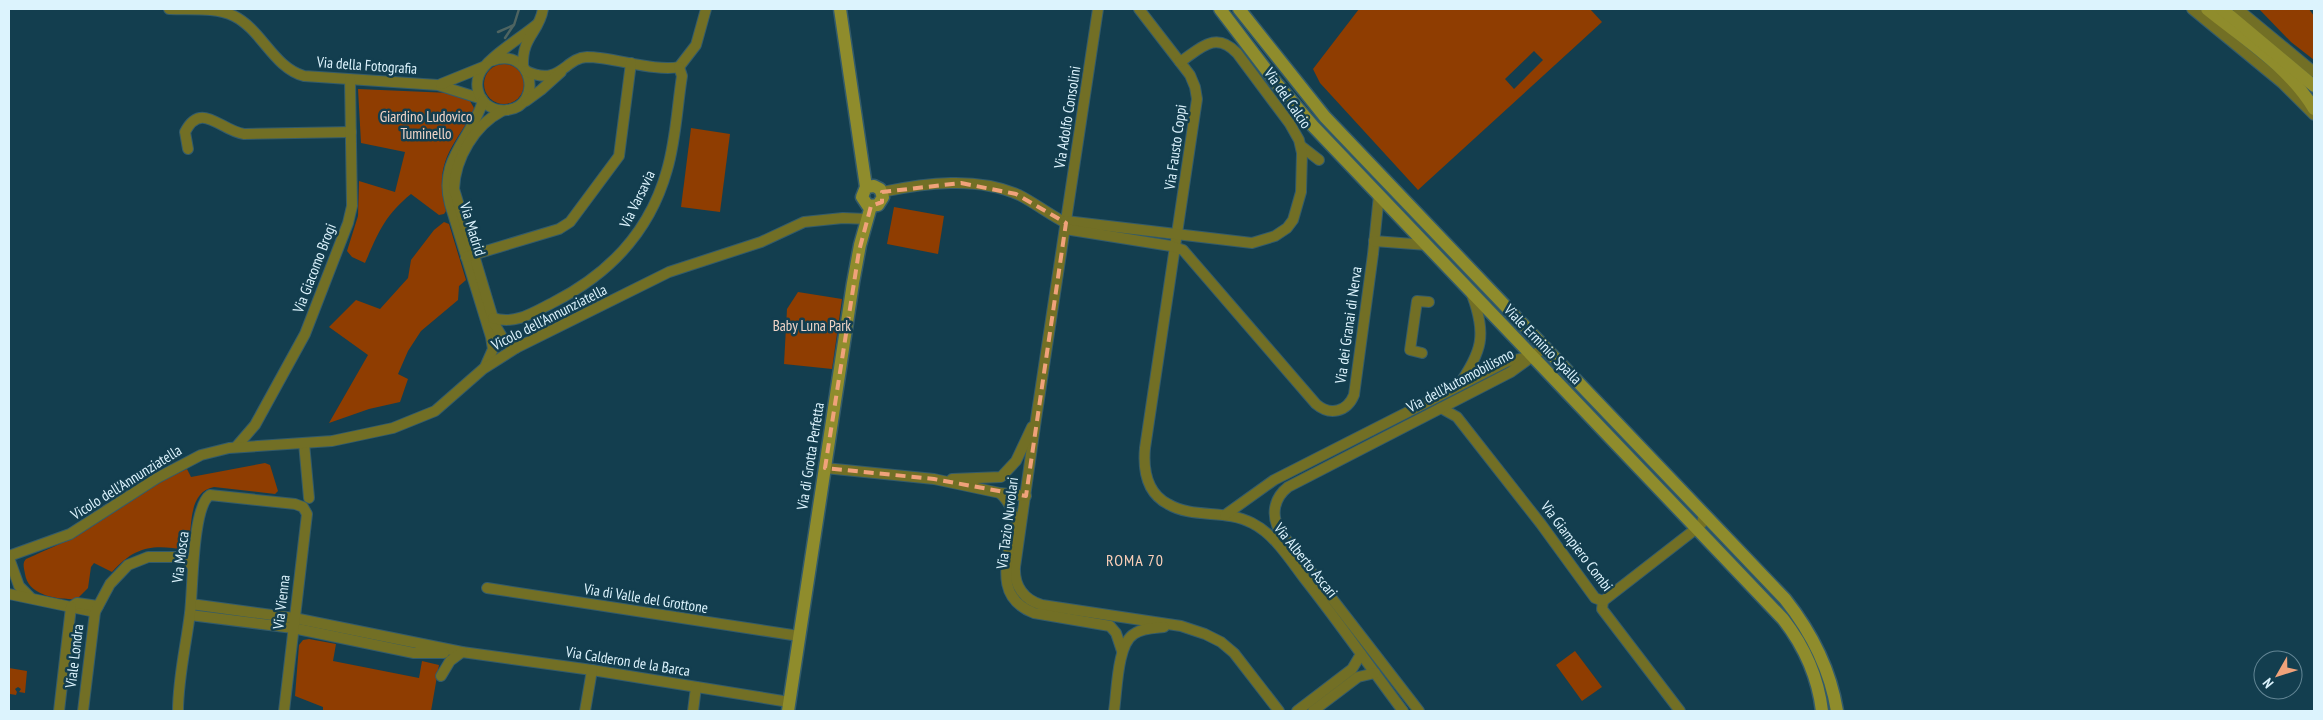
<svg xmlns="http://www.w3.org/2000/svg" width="2323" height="720" viewBox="0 0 2323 720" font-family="'PT Sans Narrow',sans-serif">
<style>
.green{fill:#8f3d01;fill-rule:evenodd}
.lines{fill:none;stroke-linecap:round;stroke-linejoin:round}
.stream{stroke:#4e6461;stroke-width:2.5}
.street-casing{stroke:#335b6b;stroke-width:12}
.secondary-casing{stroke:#335b6b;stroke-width:15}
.street{stroke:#726f25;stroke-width:10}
.secondary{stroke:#8f8c2c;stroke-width:12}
.marked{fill:none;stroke:#f0a27a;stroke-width:4;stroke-dasharray:10 6;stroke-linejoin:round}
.labels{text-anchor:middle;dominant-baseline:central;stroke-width:5;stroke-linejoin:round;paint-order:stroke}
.street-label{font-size:15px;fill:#dcf3fd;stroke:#133e4f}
.park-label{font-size:15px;fill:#f1d5c8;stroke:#133e4f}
.neighbourhood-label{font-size:16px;letter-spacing:1px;fill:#fdd0b9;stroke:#133e4f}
</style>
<rect width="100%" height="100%" fill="#133e4f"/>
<g class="green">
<path d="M1359,9h231l12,13 -184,168 -98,-107 -7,-14zM1534,51l9,9 -29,29 -9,-10z"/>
<path d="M2259,9h50l5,7v44l-23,-18z"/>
<circle cx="504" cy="84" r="20"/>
<path d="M358,89l92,4 20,8 4,7 -1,5c-23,37 -39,52 -27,98l-2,3 -5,1 -28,-21c-26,21 -33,39 -46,69l-13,-6 -5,-6 11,-35 1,-35 36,11 10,-40 -44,-9z"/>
<path d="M691,128l39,6 -10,78 -39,-5z"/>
<path d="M894,207l50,9 -6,38 -51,-10z"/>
<path d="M444,222l5,2 17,56 -7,6 -1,14 -37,31 -13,20 -10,23 10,5 -8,23 -31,7 -40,14 39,-68 -39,-28 27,-27 24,9 28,-31 3,-18 23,-30z"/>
<path d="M798,292l44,7 -10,70 -48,-5 3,-55z"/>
<path d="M265,463l5,2 8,26 -3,3 -61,-7c-26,5 -22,39 -25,60l-3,3c-33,-6 -51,-4 -74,22l-18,-9 -3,4 -3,21 -11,11c-18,1 -49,-3 -52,-25 -1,-6 -3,-11 1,-15 20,-9 40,-17 59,-29 34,-20 65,-47 102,-61l4,8z"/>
<path d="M309,639l27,5 -3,17 86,17 3,-17 17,4 -8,46h-108v-4l-28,-11 4,-51 4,-5z"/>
<path d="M1575,651l27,36 -20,14 -26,-36z"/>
<path d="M9,668l18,3 -2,22 -6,-1 2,-3 -3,-2 -3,2 2,3 -1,3 -6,-1z"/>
</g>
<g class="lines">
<g class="stream">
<path d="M498,32l16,-7 5,-16"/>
<path d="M505,38l8,-12"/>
</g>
<g class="street-casing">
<g id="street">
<path d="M169,9c21,1 46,-2 65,7 28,14 39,51 70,60l134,9 44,14"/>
<path d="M1098,9l-62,410 -21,148c-1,19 9,33 27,38l139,21 24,8 16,8 13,11 45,58"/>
<path d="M1139,9l51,66 5,12 2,12 -52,349c-2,22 2,45 23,56 25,15 58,5 84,19 22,11 37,35 52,55 34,43 66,89 99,133"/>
<path d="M2192,9l90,74 32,32"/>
<path d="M2238,9l76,63"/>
<path d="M491,61c42,-16 53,45 16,49 -8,1 -15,-1 -21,-6 -8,-7 -11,-19 -7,-29 5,-15 43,-38 57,-50"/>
<path d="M523,66c-1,-30 16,-33 20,-57"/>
<path d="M526,71c35,16 38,-13 61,-14 26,0 68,15 92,10l17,-22 10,-36"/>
<path d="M441,84l42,-17"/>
<path d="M483,101c-12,39 -45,58 -33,103l41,133 2,12 -8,18"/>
<path d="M526,101l15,-11 20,-18"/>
<path d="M502,111c-27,14 -47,47 -48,78l41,136 9,15 12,8"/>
<path d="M1301,146l18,14"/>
<path d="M188,149l-3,-17c16,-32 36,-1 59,2l107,-2"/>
<path d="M882,192c43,-9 95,-16 137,3 16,8 31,20 47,28"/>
<path d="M1066,221l186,22 23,-7 12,-8 6,-8 8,-28 1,-39 -3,-13 -9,-16 -53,-71c-22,-23 -37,-4 -57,9"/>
<path d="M1065,229l106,17 12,4 133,154c14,12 31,8 38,-9l19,-141 6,-59"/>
<path d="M1374,241l53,4"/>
<path d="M466,257l93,-28 11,-7 49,-66 12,-93"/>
<path d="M493,318c23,7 41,-6 61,-16 55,-28 96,-71 113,-132 9,-30 10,-63 15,-94l-3,-9"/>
<path d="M1422,353l-12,-3 7,-49 12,1"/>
<path d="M1458,386c24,-34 29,-51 14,-91"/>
<path d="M1441,408l16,9 84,107 54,74 8,3"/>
<path d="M304,443l5,55"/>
<path d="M236,447l19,-22 50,-91 43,-111 4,-17 -2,-126"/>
<path d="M825,468l109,11 66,14 26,3"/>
<path d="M952,479l49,-2 15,-16 16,-34"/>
<path d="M1000,493c6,6 12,14 13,23 0,35 -25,79 21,97l76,13 6,7 6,18"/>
<path d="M1225,515l49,-35 232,-118 26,-6"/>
<path d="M9,556l61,-22 87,-56 44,-23 28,-7 103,-7 61,-13 42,-17 48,-42 33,-21 153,-76 92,-30 43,-20 39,-4 24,1"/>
<path d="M9,558l10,28 11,11"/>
<path d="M487,588l312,48"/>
<path d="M9,594l86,18"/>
<path d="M1603,601l-1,8 78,102"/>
<path d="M1603,601l94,-73 5,-5 2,-9"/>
<path d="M191,604l103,14 168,34 130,18 197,32"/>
<path d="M71,607l6,-4 21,3"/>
<path d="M190,615l103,13 121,25h30"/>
<path d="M441,676l9,-15 12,-9"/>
<path d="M59,711l12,-104"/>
<path d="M83,711l12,-99 15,-28 18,-19 20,-8h32l7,3 5,6"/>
<path d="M178,711c0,-33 8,-65 12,-98 3,-22 2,-106 20,-118l85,9 8,3 4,7 -23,197"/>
<path d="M585,711l7,-41"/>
<path d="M693,711l3,-24"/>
<path d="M1114,711c3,-19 3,-67 20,-77 8,-6 21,-6 30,-7"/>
<path d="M1297,711l55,-42 9,-15"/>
<path d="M1313,711l45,-34 17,-4"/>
<path d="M1419,711l-140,-181c-8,-16 -5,-32 9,-43l223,-115 34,-25"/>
</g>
</g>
<g class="secondary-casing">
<g id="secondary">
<path d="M840,9l26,178 -4,10 6,9 10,-1 5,-8 -3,-8 -6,-3 -8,1"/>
<path d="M1220,9l57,75 36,42 470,493c21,27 35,58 39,92"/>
<path d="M1239,9l86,108 460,482c27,34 45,69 52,112"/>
<path d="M2207,9c37,30 82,58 107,100"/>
<path d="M2222,9l92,77"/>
<path d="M788,711l65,-428 7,-38 11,-39"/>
</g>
</g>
<use href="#street" class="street"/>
<use href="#secondary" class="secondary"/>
</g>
<path class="marked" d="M961,183l55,11 50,29 -40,273 -92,-17 -109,-11 34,-217 12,-45 11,-4v-10z"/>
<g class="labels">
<g class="street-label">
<text transform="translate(367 65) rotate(4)">Via della Fotografia</text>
<text transform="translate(1288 98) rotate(55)">Via del Calcio</text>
<text transform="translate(1067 117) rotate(-81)">Via Adolfo Consolini</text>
<text transform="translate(1175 147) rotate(-82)">Via Fausto Coppi</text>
<text transform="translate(637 199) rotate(-64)">Via Varsavia</text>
<text transform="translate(473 229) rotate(73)">Via Madrid</text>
<text transform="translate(314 268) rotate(-69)">Via Giacomo Brogi</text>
<text transform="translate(549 317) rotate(-27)">Vicolo dell'Annunziatella</text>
<text transform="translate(1348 325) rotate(-82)">Via dei Granai di Nerva</text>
<text transform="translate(1543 344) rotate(46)">Viale Erminio Spalla</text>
<text transform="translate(1460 380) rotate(-28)">Via dell'Automobilismo</text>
<text transform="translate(810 456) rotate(-81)">Via di Grotta Perfetta</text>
<text transform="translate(126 482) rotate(-32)">Vicolo dell'Annunziatella</text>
<text transform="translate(1007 523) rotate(-83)">Via Tazio Nuvolari</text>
<text transform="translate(1577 546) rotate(53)">Via Giampiero Combi</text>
<text transform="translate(180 557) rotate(-83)">Via Mosca</text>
<text transform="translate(1306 560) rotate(51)">Via Alberto Ascari</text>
<text transform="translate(646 598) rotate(9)">Via di Valle del Grottone</text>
<text transform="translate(281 602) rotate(-83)">Via Vienna</text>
<text transform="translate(74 656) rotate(-83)">Viale Londra</text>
<text transform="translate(628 661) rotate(9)">Via Calderon de la Barca</text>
</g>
<g class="park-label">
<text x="426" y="116">Giardino Ludovico<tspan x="426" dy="17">Tuminello</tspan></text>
<text x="812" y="325">Baby Luna Park</text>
</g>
<g class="neighbourhood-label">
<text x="1135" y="560">ROMA 70</text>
</g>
</g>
<rect width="2323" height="720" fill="none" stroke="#dcf3fd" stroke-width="20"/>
<g transform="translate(2278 675) rotate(231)"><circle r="24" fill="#133e4f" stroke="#638695"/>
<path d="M0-4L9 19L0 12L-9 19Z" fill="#f0a27a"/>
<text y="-8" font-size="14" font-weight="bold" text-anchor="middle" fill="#dcf3fd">N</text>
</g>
</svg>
